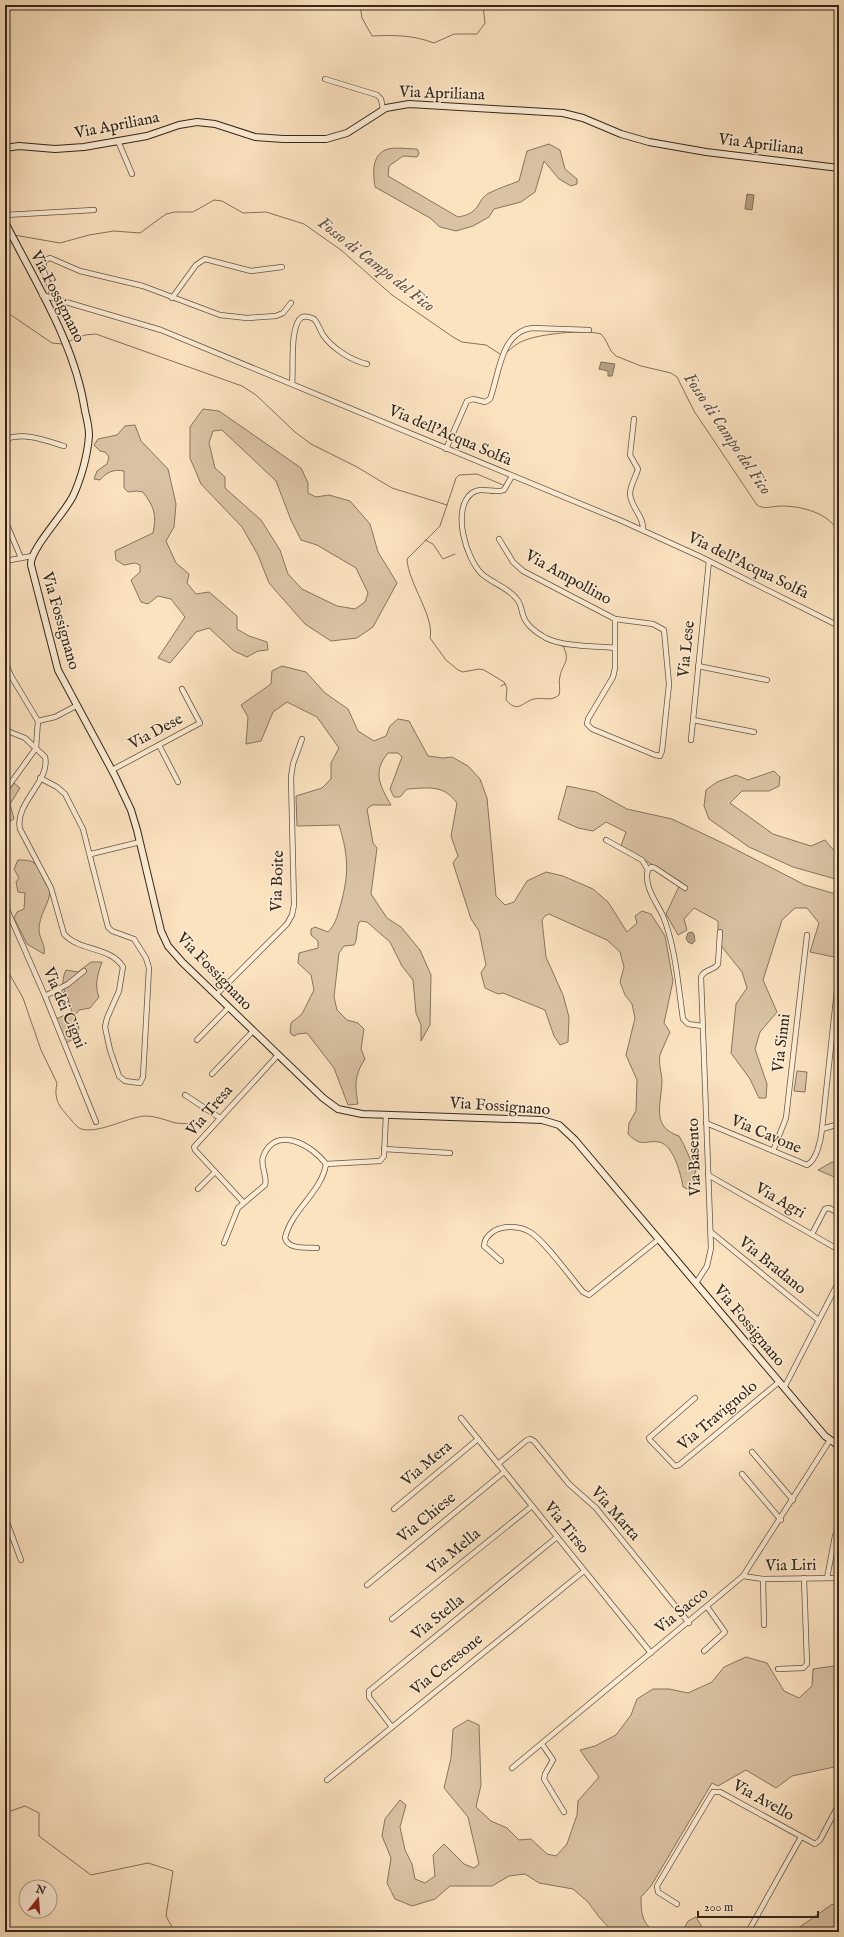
<svg xmlns="http://www.w3.org/2000/svg" width="844" height="1937" viewBox="0 0 844 1937" font-family="'IM FELL English',serif">
<style>
.green{fill:#dac3a4;stroke:#86755f;fill-rule:evenodd}
.water{fill:#b8a388;stroke:#83715c}
.lines{fill:none;stroke-linecap:round;stroke-linejoin:round}
.stream{stroke:#83715c;stroke-width:1}
.street-casing{stroke:#655644;stroke-width:6}
.secondary-casing{stroke:#33271a;stroke-width:8}
.street{stroke:#fdedd6;stroke-width:4.5}
.secondary{stroke:#fdedd6;stroke-width:6}
.labels{text-anchor:middle;dominant-baseline:central;stroke-width:3;stroke-linejoin:round;paint-order:stroke}
.street-label{font-size:16px;fill:#33271a;stroke:#fdedd6}
.water-label{font-size:17px;font-style:italic;fill:#625240;stroke:#fdedd6}
</style>
<rect width="100%" height="100%" fill="#fce3c0"/>
<filter id="stains"><feTurbulence type="fractalNoise" baseFrequency=".005" numOctaves="4"/><feColorMatrix values="0 0 0 0 .2 0 0 0 0 .09 0 0 0 0 .02 0 0 0 .5 -.17"/></filter>
<radialGradient id="worn" r=".72"><stop offset=".6" stop-color="#630" stop-opacity="0"/><stop offset="1" stop-color="#630" stop-opacity=".3"/></radialGradient>
<g class="green">
<path d="M549,144l11,6 5,19 12,10v5l-6,2 -12,-7 -15,-18 -9,31 -14,10 -27,7 -5,8 -16,9 -17,5 -16,-4 -10,-9 -55,-31c-2,-13 -4,-33 13,-38 8,-2 21,0 29,0l2,4 -2,4 -14,-1 -14,10 -1,10 70,41c24,-4 18,-17 31,-24 10,-5 20,-8 30,-12l8,-30z"/>
<path d="M203,409l16,2 82,57 7,15v10l8,4 13,-2 21,6 20,23 8,28 19,31 -24,44 -16,11 -26,3 -26,-17 -36,-41 -11,-28 -16,-28 -41,-43 -11,-26v-31zM222,430l54,51 15,39 10,20 16,5 39,23 12,25 -3,9 -10,7 -18,-3 -35,-17 -14,-15 -8,-24 -19,-30 -36,-32v-11l-10,-9 -6,-25 4,-12z"/>
<path d="M135,425l6,16 27,28 8,35 -2,23 -8,14 10,22 13,11 -2,9 9,11 13,-2 28,24v13l12,7 18,6 1,8 -10,1 -11,6 -13,-6 -25,-23 -13,4 -26,31 -12,-5 27,-41 -14,-18 -13,-3 -10,8 -7,-2 -10,-22 9,-8v-7l-5,-2 -11,2 -8,-5 -1,-9 38,-18c4,-19 1,-26 -10,-41l-7,-1 -8,1 -4,-4v-17c-11,-2 -17,1 -24,9l-6,-1 3,-8 10,-7 2,-7 -4,-5 -5,-1 -6,-6 4,-6 19,-4 8,-9z"/>
<path d="M282,666l24,6 19,21 23,16 10,22 16,10 12,-5 4,-10 8,-7 11,2 19,35 15,2 9,-1 16,9 12,13 7,19 9,98 9,9 9,-3 13,-21 19,-9 17,4 30,13 15,13 19,30 10,-9 -2,-7 7,-5 9,3 14,22 8,45 -9,42 6,9c-3,7 -7,15 -10,23 -2,8 2,18 2,27 -1,23 -11,45 17,54 7,11 10,23 17,34l-5,16 -4,3 -4,-2c-2,-12 -9,-42 -24,-45 -15,-2 -17,6 -31,-8l1,-11 7,-12 1,-31 -11,-25 9,-37 -3,-14 -7,-9 -5,-13 4,-15 -4,-15 -13,-12 -58,-26 -4,2 -3,4 4,37 17,38 6,22 -1,25 -8,3 -6,-9 -9,-26 -42,-17 -5,1 -13,-6 -4,-15 5,-8 -7,-34 -8,-12 -18,-56 5,-7 -7,-20 6,-33c-14,-19 -28,-15 -50,-14l-7,8h-6l-4,-8 12,-32 -4,-4h-10c-16,19 -8,33 3,52h-19l-5,4 6,34 4,5 -6,46 16,24 14,9 19,23 11,25 -1,50 -9,16v-16l-5,-12 -3,-33 -11,-14 -12,-24 -23,-20 -7,-1c-5,8 -1,16 -6,24l-10,1 -5,7 -5,44 3,13 10,10 11,3 6,6 -3,20 4,10c-11,17 -10,26 -7,45l-10,1 -14,-37 -27,-35 -9,1 -4,2 -4,-3 1,-10 11,-9 12,-24 -3,-15 -13,-12 1,-10 19,-5v-7l-7,-6v-6l4,-2 13,5c7,-7 9,-15 12,-25 9,-32 9,-50 -1,-82l-42,1 -1,-30 26,-8 9,-9v-16l8,-15 -22,-31 -30,-15 -14,10 -12,29 -15,3 2,-27 -7,-12 30,-21 1,-13z"/>
<path d="M774,771l6,6 -1,9 -10,5h-27l-12,12 43,31 38,12 14,-6 11,13 3,1v26l-46,-13 -44,-20 -40,-28 -5,-13 2,-16 11,-8 19,-7 12,5z"/>
<path d="M14,783l6,5 -10,16 4,15 -9,5v-28z"/>
<path d="M567,786l29,6 31,17 45,10 57,27 76,39 34,10v63l-29,-6 9,-29 -12,-15h-12l-13,12 -19,60 14,32 -17,20 -5,17 12,35 -1,14h-7l-9,-19 -19,-26 5,-49 11,-16 -5,-16 -24,-30v-21l-24,-13 -10,11 3,11 -9,5 -12,-21 15,-32 -60,-36 5,-14 -20,-10 -13,9 -15,-3 -20,-9z"/>
<path d="M18,860c7,0 13,0 18,4 3,3 14,23 14,28 -1,12 -11,23 -11,38 0,8 7,15 5,24l-17,-10 -13,-26 3,-6 7,-3 1,-16 -7,-1 -2,-10 3,-4 -5,-9z"/>
<path d="M91,962h11c-4,11 -8,24 -3,35l-9,11 -11,2 -4,5 4,13 -4,10 -9,5 -10,-24 16,-7c-4,-17 -14,-25 -6,-42l12,2z"/>
<path d="M797,1071l10,1 -2,20 -11,-1z"/>
<path d="M832,1162l7,2v15l-21,-9z"/>
<path d="M746,1657l21,6 17,28 15,7 13,-12 1,-17 21,-3 5,-3v103l-47,10 -16,12 -30,-18 -28,16 -6,-3 -61,103 -10,11c0,16 1,26 14,35h-42l-14,-15 -11,-15 -15,-13 -34,-6 -14,-9 -16,2 -17,10h-42l-15,13 -23,7 -17,-7 -8,-16 4,-25 -9,-22 3,-17 15,-19 6,5 -6,22 5,23 7,14 3,15 10,4 10,-7 -2,-21 11,-11 20,20 10,4 5,-4 -11,-47 -24,-29 7,-30 2,-29 15,-9 11,5 2,60 -5,22 15,14 16,7 12,12 12,-1 16,15 9,2 11,-12 10,-29 1,-14 21,-24 -19,-27 15,-4 21,-11 15,-20 6,-16 16,-10h16l19,4 24,-11 12,-15z"/>
<path d="M839,1902v30h-46l38,-27z"/>
<path d="M696,1917l6,10v5h-20l6,-11z"/>
</g>
<g class="water">
<path d="M747,194l7,1 -2,15 -7,-1z"/>
<path d="M601,362l14,2 -3,12h-4v-5l-9,-2z"/>
<path d="M692,932l2,2 1,7 -3,3 -4,-2 -2,-4 2,-5z"/>
</g>
<g class="lines">
<g class="stream">
<path d="M360,5l2,13 10,18c22,-1 41,-1 62,7l20,-9h23l8,-11 -2,-18"/>
<path d="M14,235l46,8 29,-8 25,-4 26,2 26,-19 9,-2h18l21,-12 8,1 21,12 23,-1 38,12 37,26 51,45 61,42 9,5 24,3 14,9"/>
<path d="M5,238l4,-1"/>
<path d="M5,311l47,32 10,1"/>
<path d="M67,342l18,-7 11,-1 146,52 14,9 39,37 16,12 46,23 35,21 55,17"/>
<path d="M507,352c5,-4 10,-9 16,-11 15,-7 62,-12 78,-7l4,5 6,12 5,5 25,10 30,7 6,4 17,34 63,94c7,5 16,1 24,1 21,0 49,7 58,27"/>
<path d="M503,485l-26,-11 -18,1 -3,3 -16,48 -33,33c1,24 28,58 23,79l16,22 12,10 5,2 16,-3 5,1 20,12 3,6 -1,12c12,14 16,2 28,-1 9,-2 17,3 25,-4 2,-6 -1,-13 1,-19 3,-14 11,-14 3,-30"/>
<path d="M425,540l8,4 10,15 12,-5"/>
<path d="M501,686l4,-2"/>
<path d="M5,966l18,32 18,52 16,33c-3,13 0,21 9,31 4,4 10,13 15,15 17,5 45,-11 63,-13 10,0 19,3 28,6 5,2 12,1 18,2"/>
<path d="M5,1813l20,-7 14,7v23l52,39 57,-12 25,8 -7,45 7,13 29,3"/>
</g>
<g class="street-casing">
<g id="street">
<path d="M325,79l52,16 4,4 2,10"/>
<path d="M118,141l14,33"/>
<path d="M5,215l89,-5"/>
<path d="M42,295l119,35 461,191 77,35 140,70"/>
<path d="M52,298c1,-14 -13,-25 -7,-38l5,-2 30,13 63,15 77,29 27,3 29,-2 7,-3 8,-10"/>
<path d="M172,298l24,-33 9,-6 46,12 31,-4"/>
<path d="M292,384c2,-15 -3,-59 10,-67 4,-1 8,0 12,2 4,4 6,11 9,16 9,13 29,26 44,29"/>
<path d="M634,419l-4,36 8,14c-2,8 -8,16 -8,25 1,14 14,22 13,36"/>
<path d="M5,439c20,-7 39,1 59,7"/>
<path d="M446,449l21,-48 6,-2 12,3 5,-3c9,-23 10,-67 42,-71l57,2"/>
<path d="M512,476l-8,14c-11,4 -22,-4 -32,3 -21,16 -6,66 10,81 10,9 25,13 34,24 5,5 5,11 7,17 3,11 14,18 23,23 18,9 49,8 69,10v-29"/>
<path d="M5,520l16,38"/>
<path d="M499,539l14,23 10,9 92,48 38,5 11,6 5,54 -7,67 -2,5 -5,-1 -63,-26 -5,-5 1,-5 25,-42 2,-9v-20"/>
<path d="M5,561l27,-5"/>
<path d="M5,661l6,15 27,45"/>
<path d="M698,666l69,14"/>
<path d="M693,720l61,12"/>
<path d="M5,730l20,8 20,19c6,24 -31,46 -25,72l31,59 13,46c16,18 46,12 59,33l-4,24 -12,27 -2,9 5,23 9,26 6,5 15,2 3,-6 6,-109 -3,-10 -12,-19 -22,-8 -4,-4 -25,-98 -18,-35 -8,-7 -17,-9"/>
<path d="M691,740l18,-179"/>
<path d="M159,745l19,37"/>
<path d="M112,770l88,-47 -18,-34"/>
<path d="M5,791l31,-43 2,-27 17,-4 21,-11"/>
<path d="M606,840l36,20 6,10"/>
<path d="M91,854l49,-12"/>
<path d="M685,888l-30,-20 -4,-1 -3,3c-5,15 9,33 15,46 13,33 15,69 20,103l5,5 14,2"/>
<path d="M5,905l40,91 51,126"/>
<path d="M58,990l8,10"/>
<path d="M216,995l71,-71 5,-9 2,-10 -3,-128 2,-13 9,-25"/>
<path d="M45,996l23,-12 16,-13"/>
<path d="M197,1040l32,-33"/>
<path d="M212,1074l41,-43"/>
<path d="M185,1095l35,23"/>
<path d="M706,1123l101,42c10,-5 14,-26 15,-36l17,-5"/>
<path d="M822,1129l17,-157"/>
<path d="M384,1149l66,4"/>
<path d="M773,1151l13,-33 21,-183"/>
<path d="M708,1175l131,75"/>
<path d="M198,1189l17,-17"/>
<path d="M243,1202l-48,-52 -1,-3 84,-92"/>
<path d="M711,1232l106,87"/>
<path d="M812,1234l13,-25 4,-1 10,5"/>
<path d="M224,1243l14,-35 27,-23c3,-9 -5,-18 -2,-28 12,-33 49,-12 63,7l54,-3 4,-5 2,-41"/>
<path d="M317,1248c-10,-1 -29,2 -32,-10 6,-28 37,-46 41,-74"/>
<path d="M501,1261l-17,-15c0,-6 4,-11 10,-15 10,-6 26,-5 36,1 14,8 41,46 53,60l6,3 70,-56"/>
<path d="M696,1283l11,-17 4,-18 -10,-271c3,-8 13,-6 17,-13l2,-32"/>
<path d="M784,1388l55,-107"/>
<path d="M695,1398l-46,40 1,2 25,26 4,-1 100,-83"/>
<path d="M461,1418l190,235"/>
<path d="M752,1452l41,48"/>
<path d="M498,1464l29,-24 3,-1 4,2 35,43 27,24 93,115"/>
<path d="M742,1474l39,46"/>
<path d="M394,1509l84,-70"/>
<path d="M5,1517l16,43"/>
<path d="M743,1576l20,3 76,-1"/>
<path d="M827,1578l8,-42 4,-7"/>
<path d="M763,1579l1,46"/>
<path d="M367,1585l137,-113"/>
<path d="M392,1619l140,-113"/>
<path d="M704,1651l21,-19 -17,-24"/>
<path d="M778,1669l25,-1 4,-4 -3,-86"/>
<path d="M392,1727l-23,-30v-6l188,-154"/>
<path d="M542,1744l11,16 -8,14 -1,5 20,33"/>
<path d="M512,1768l231,-192 87,-136"/>
<path d="M327,1780l257,-209"/>
<path d="M677,1904l-19,-12 -1,-6 56,-94h7l95,52 5,-4 19,-36"/>
<path d="M748,1932l53,-95"/>
</g>
</g>
<g class="secondary-casing">
<g id="secondary">
<path d="M5,148l14,-2 36,3 29,-2 63,-11 32,-11 18,-3 18,2 40,13 28,2h43l21,-6 39,-25 23,-4 154,9 20,5 38,16 28,8 57,10 133,16"/>
<path d="M5,222c30,60 70,121 80,189 2,8 4,16 4,24 -1,19 -8,44 -16,61 -8,17 -44,54 -42,69l27,105 57,106 16,34 6,20 24,101 7,15 14,16 141,136 15,11 24,5 180,6 17,5 16,15 250,296 14,10"/>
</g>
</g>
<use href="#street" class="street"/>
<use href="#secondary" class="secondary"/>
</g>
<g class="labels">
<g class="street-label">
<text transform="translate(442 94) rotate(2)">Via Apriliana</text>
<text transform="translate(117 126) rotate(-11)">Via Apriliana</text>
<text transform="translate(761 145) rotate(7)">Via Apriliana</text>
<text transform="translate(57 297) rotate(63)">Via Fossignano</text>
<text transform="translate(450 436) rotate(23)">Via dell'Acqua Solfa</text>
<text transform="translate(748 566) rotate(26)">Via dell'Acqua Solfa</text>
<text transform="translate(568 578) rotate(29)">Via Ampollino</text>
<text transform="translate(60 621) rotate(74)">Via Fossignano</text>
<text transform="translate(687 649) rotate(-84)">Via Lese</text>
<text transform="translate(156 732) rotate(-28)">Via Dese</text>
<text transform="translate(278 881) rotate(-88)">Via Boite</text>
<text transform="translate(214 972) rotate(46)">Via Fossignano</text>
<text transform="translate(64 1008) rotate(67)">Via dei Cigni</text>
<text transform="translate(782 1043) rotate(-83)">Via Sinni</text>
<text transform="translate(500 1107) rotate(4)">Via Fossignano</text>
<text transform="translate(210 1111) rotate(-49)">Via Tresa</text>
<text transform="translate(766 1135) rotate(23)">Via Cavone</text>
<text transform="translate(695 1157) rotate(-92)">Via Basento</text>
<text transform="translate(780 1201) rotate(30)">Via Agri</text>
<text transform="translate(772 1266) rotate(39)">Via Bradano</text>
<text transform="translate(749 1326) rotate(50)">Via Fossignano</text>
<text transform="translate(718 1416) rotate(-40)">Via Travignolo</text>
<text transform="translate(427 1464) rotate(-40)">Via Mera</text>
<text transform="translate(615 1514) rotate(49)">Via Marta</text>
<text transform="translate(427 1518) rotate(-39)">Via Chiese</text>
<text transform="translate(566 1528) rotate(51)">Via Tirso</text>
<text transform="translate(454 1552) rotate(-39)">Via Mella</text>
<text transform="translate(791 1566) rotate(-1)">Via Liri</text>
<text transform="translate(682 1611) rotate(-39)">Via Sacco</text>
<text transform="translate(438 1618) rotate(-39)">Via Stella</text>
<text transform="translate(447 1665) rotate(-39)">Via Ceresone</text>
<text transform="translate(763 1801) rotate(29)">Via Avello</text>
</g>
<g class="water-label">
<text transform="translate(376 265) rotate(38)">Fosso di Campo del Fico</text>
<text transform="translate(727 434) rotate(56)">Fosso di Campo del Fico</text>
</g>
</g>
<rect width="844" height="1937" fill="none" stroke="#fce3c0" stroke-width="20"/>
<rect x="6" y="6" width="832" height="1925" fill="none" stroke="#33271a" stroke-width="2"/>
<rect x="10" y="10" width="824" height="1917" fill="none" stroke="#33271a"/>
<g transform="translate(38 1899) rotate(17)"><circle r="19" fill="#fdedd6" stroke="#ac9e8b"/>
<path d="M0-3L7 15L0 10L-7 15Z" fill="#8f2418"/>
<text y="-6" font-size="11" font-weight="bold" text-anchor="middle" fill="#33271a">N</text>
</g>
<path d="M698 1911v6h120v-6" fill="none" stroke="#33271a" stroke-width="2"/>
<text x="704" y="1911" font-size="12" fill="#33271a" stroke="#fdedd6" stroke-width="3" paint-order="stroke">200 m</text>
<rect width="100%" height="100%" filter="url(#stains)"/>
<rect width="100%" height="100%" fill="url(#worn)"/>
</svg>
